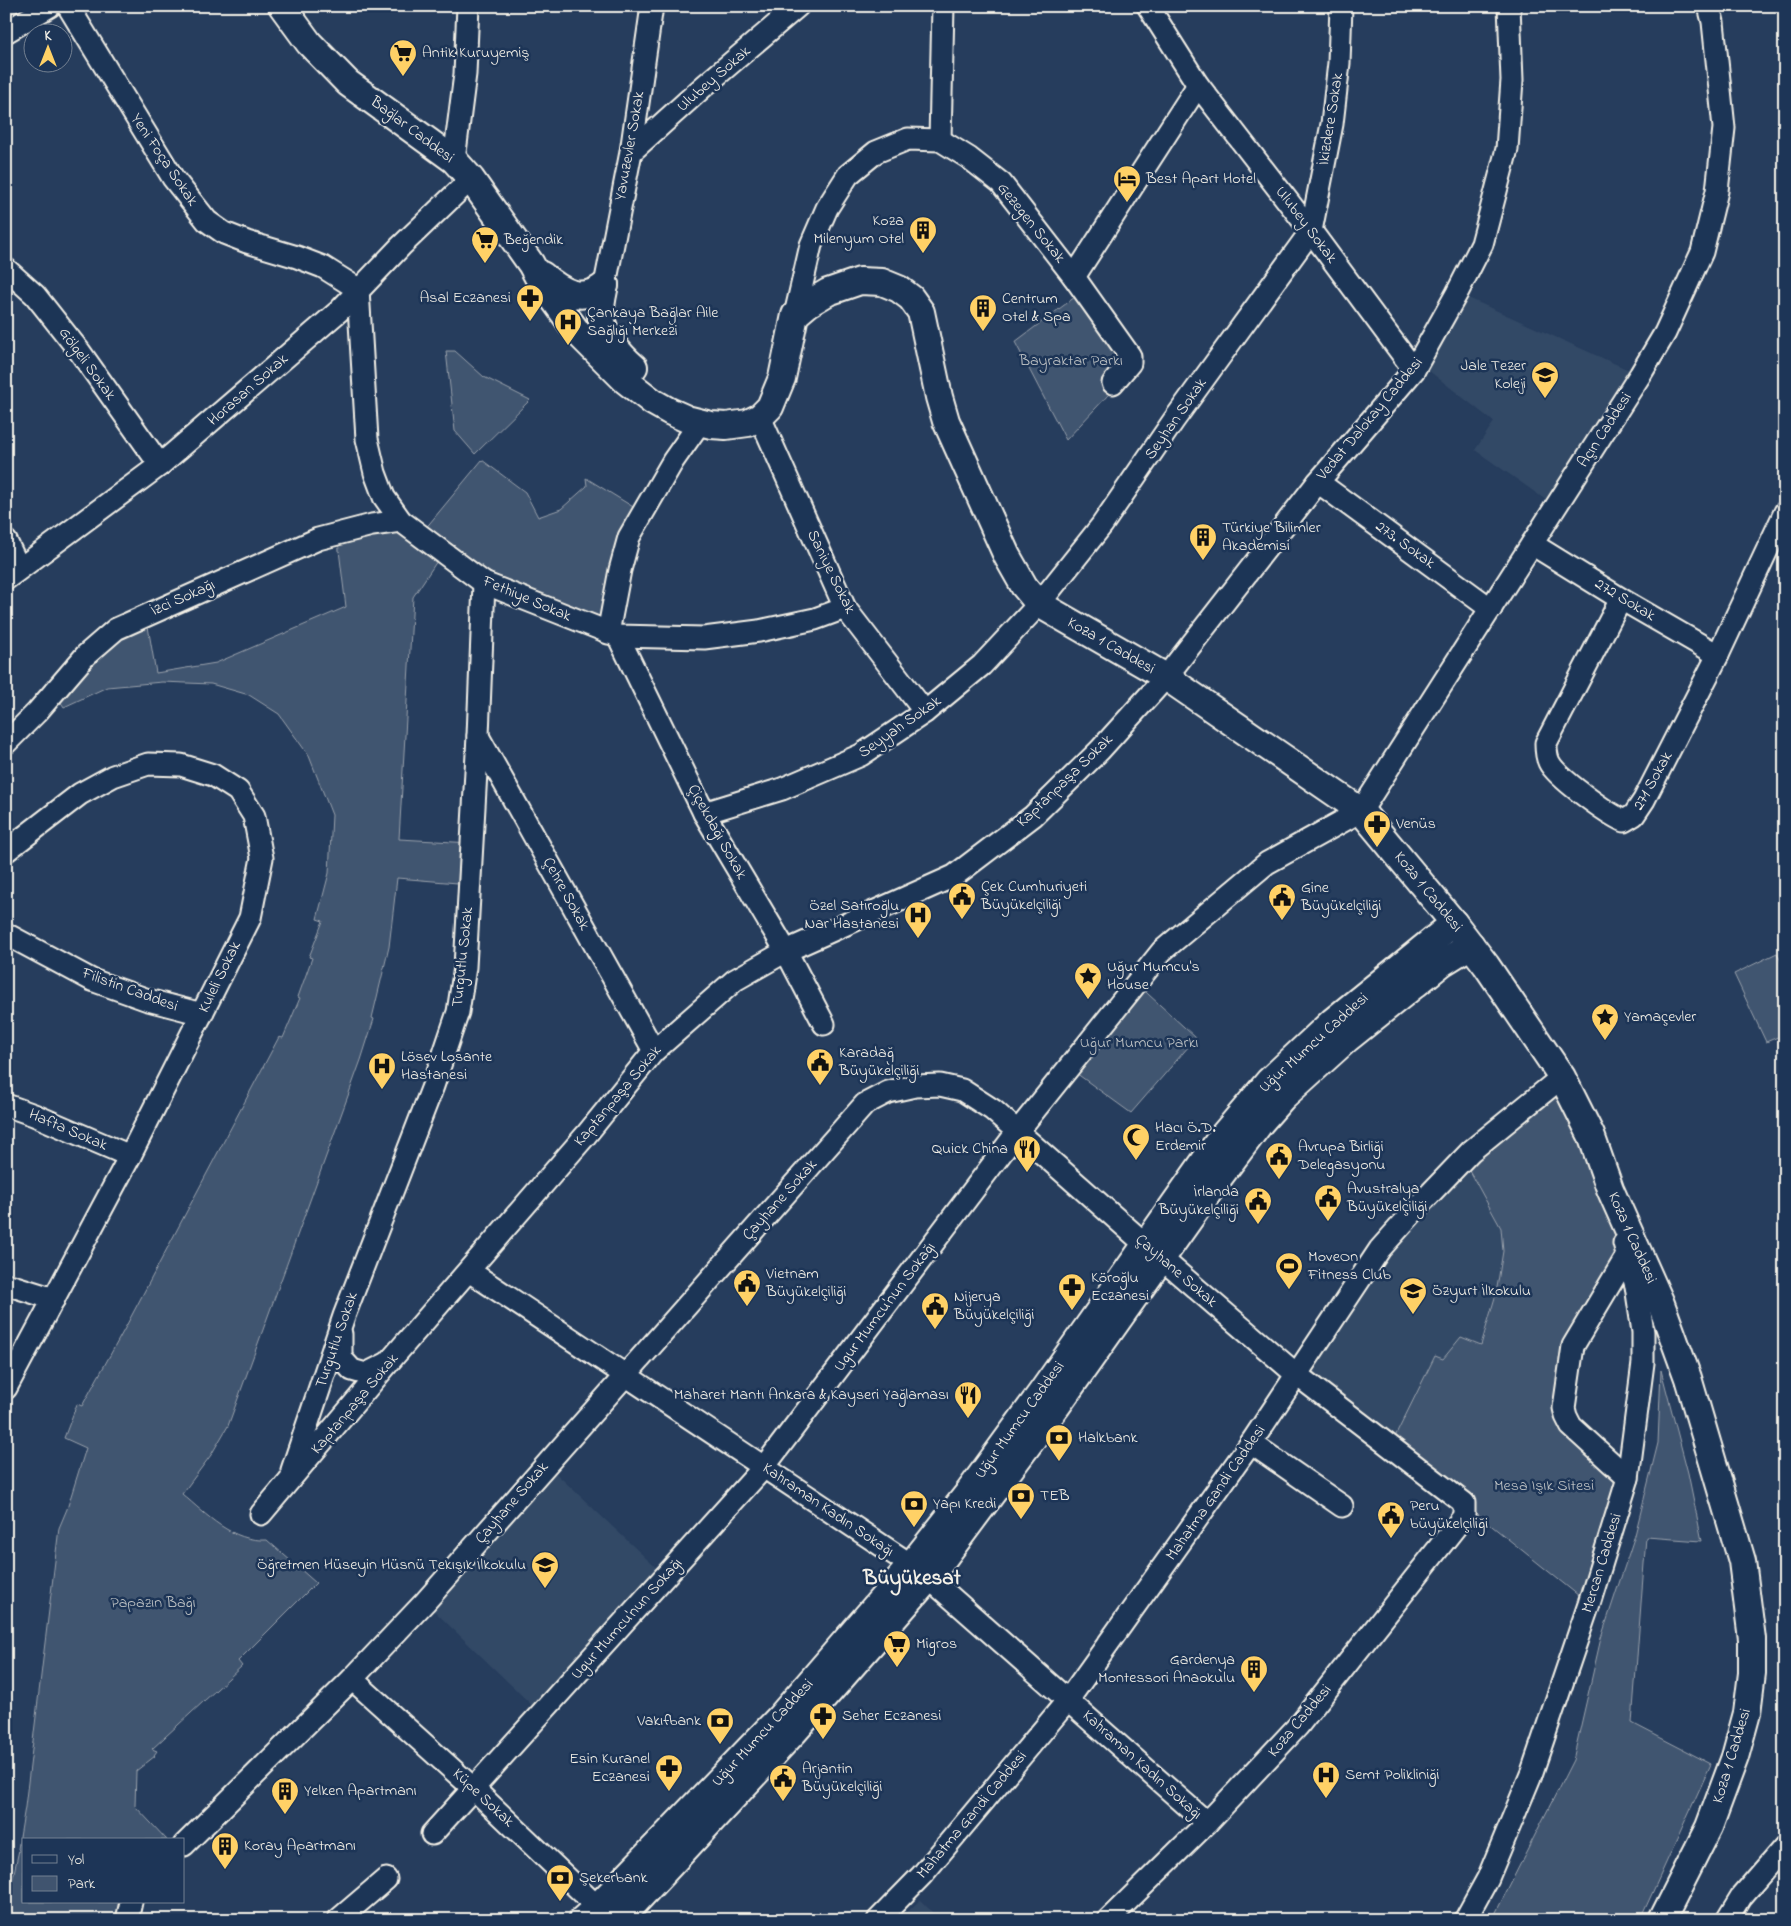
<svg xmlns="http://www.w3.org/2000/svg" width="1791" height="1926" viewBox="0 0 1791 1926" font-family="'Indie Flower',sans-serif">
<style>
.built{fill:#334966}
.green{fill:#40546f;stroke:#9aa2ac}
.lines{fill:none;stroke-linecap:round;stroke-linejoin:round}
.minor-casing{stroke:#f4f1e8;stroke-width:25}
.major-casing{stroke:#f4f1e8;stroke-width:30}
.minor{stroke:#1d3557;stroke-width:21}
.major{stroke:#1d3557;stroke-width:26}
.labels{text-anchor:middle;dominant-baseline:central;stroke-width:5;stroke-linejoin:round;paint-order:stroke}
.poi-label{font-size:16px;fill:#f4f1e8;stroke:#1d3557;text-anchor:start}
.street-label{font-size:16px;fill:#f4f1e8;stroke:#1d3557}
.park-label{font-size:16px;fill:#bec2c4;stroke:#1d3557}
.district-label{font-size:21px;font-weight:bold;fill:#f4f1e8;stroke:#1d3557}
</style>
<rect width="100%" height="100%" fill="#263d5d"/>
<filter id="ink" filterUnits="userSpaceOnUse"><feTurbulence type="fractalNoise" baseFrequency=".02" numOctaves="2"/><feDisplacementMap in="SourceGraphic" scale="10" xChannelSelector="R" yChannelSelector="G"/><feConvolveMatrix kernelMatrix="1 2 1 2 8 2 1 2 1" color-interpolation-filters="sRGB"/></filter>
<g filter="url(#ink)">
<g class="built">
<path d="M1457,293l183,82 -84,132 -81,-57 19,-28 -75,-59z"/>
<path d="M1463,1159l38,69 2,23 -7,43 -15,51 -90,100 -94,-70 71,-110z"/>
<path d="M546,1464l120,113 -125,137 -116,-112z"/>
<path d="M920,1900l20,20h-41z"/>
</g>
<g class="green">
<path d="M1075,297l49,66 -20,21 5,10 -43,46 -51,-98z"/>
<path d="M446,351h9l29,26 46,23 -55,54 -20,-23z"/>
<path d="M482,460l43,32 13,25 23,-8 26,-23 -1,-8 57,35 -35,120 -165,-81 -30,45 -14,242 73,4 -2,41 -73,-6 -8,69 -17,71 2,1 -13,41 -133,366 -17,29 -29,39c25,21 50,48 85,46l49,43 -78,78 4,5 -90,83 5,2 -3,4 1,1 -19,15 -1,35 32,34h-143v62h107l-4,18h-121v-11l13,-59 -1,-1 7,-42 34,-279 8,-19 19,-61 -22,-10 13,-34 5,2 42,-76 155,-293 4,1 17,-40 -2,-1 14,-39 -3,-1 14,-36 -6,-2 12,-46 3,-58 -23,-59 -30,-42 -30,-19 -38,-11 -49,-2 -55,5 -43,20 -10,-15 92,-77 10,58 60,-10 130,-56 -9,-73 35,-9 48,10z"/>
<path d="M1777,953l8,17v64l-19,8 -32,-68z"/>
<path d="M1136,983l60,55 -65,75 -62,-45z"/>
<path d="M1562,1077l66,177 -55,92 -9,62 64,70 -39,126 -198,-159 44,-89 8,3 18,-22 20,8 15,-51 7,-43 -2,-23 -38,-69z"/>
<path d="M1661,1370l27,103 14,68 -56,-4 -14,186 79,41 -71,156h-148l81,-160 28,-122 34,-103 23,-92z"/>
</g>
<g class="lines">
<g class="minor-casing">
<g id="minor">
<path d="M68,6l105,172 34,43 17,12 23,9 50,15 26,10 35,22"/>
<path d="M1148,6l50,79 113,146 103,139"/>
<path d="M6,32l44,-26"/>
<path d="M940,140l3,-134"/>
<path d="M631,152l72,-65 95,-81"/>
<path d="M454,160l11,-86 3,-68"/>
<path d="M6,269l29,26 45,57 80,113"/>
<path d="M1074,277l124,-192"/>
<path d="M605,285l26,-133 21,-146"/>
<path d="M358,289l9,150 8,34 9,24 17,24 83,62 134,53 86,2 55,-7 56,-12 30,-11"/>
<path d="M795,315l16,-70 16,-37 21,-33 28,-23 32,-13 32,1 29,18 32,25 73,94 56,79v7l-17,20"/>
<path d="M760,417l85,191 80,104"/>
<path d="M1318,482l173,127"/>
<path d="M6,541l13,27"/>
<path d="M1532,544l89,55 97,56"/>
<path d="M6,579l154,-114 179,-154 62,-65 70,-67"/>
<path d="M1621,599l-75,144c0,6 0,13 3,19 7,15 59,52 75,59l10,-6 10,-15 74,-145 67,-143"/>
<path d="M608,633l12,-63 9,-33 44,-76 28,-40"/>
<path d="M618,636l86,177 82,138 38,73"/>
<path d="M478,736l176,315"/>
<path d="M6,743l31,-31 49,-57 30,-26 202,-90 54,-14 29,-4"/>
<path d="M704,813l78,-24 79,-34 64,-43 57,-47 57,-61 63,-79 72,-105 137,-189 21,-107 7,-61 2,-57"/>
<path d="M6,851l74,-57 33,-18 35,-12 33,1 32,10 25,16 16,25 8,42 -12,60 -120,238 -124,232"/>
<path d="M6,934l86,46 56,20 54,14"/>
<path d="M6,1105l28,10 96,41"/>
<path d="M1628,1254l-55,92 -9,62 2,8 5,10 57,52"/>
<path d="M469,1271l442,294"/>
<path d="M6,1284l48,15"/>
<path d="M341,1334v24l11,12 14,4 20,-10"/>
<path d="M1251,1443l91,63"/>
<path d="M292,1470l52,-154 89,-230 25,-74 7,-45 13,-231 6,-153"/>
<path d="M261,1514l134,-159 191,-220 68,-84 81,-71 51,-29 168,-75 79,-60 67,-66 66,-73 152,-195 96,-112 43,-77 25,-49 25,-95 5,-69 -3,-74"/>
<path d="M929,1578l278,245"/>
<path d="M352,1679l122,110 135,129"/>
<path d="M432,1834l332,-367 254,-336 144,-180 105,-88 94,-52 279,-436 25,-42 37,-81 15,-61 7,-63 -11,-106 -4,-16"/>
<path d="M184,1845l168,-166 73,-77 440,-498 23,-12 27,-6 25,-1 22,5 31,20 152,134"/>
<path d="M127,1920l4,-18"/>
<path d="M338,1920l48,-41"/>
<path d="M878,1920l44,-45 146,-175 183,-257 129,-194 44,-49 47,-49 91,-74"/>
<path d="M1108,1920l99,-97 91,-97 166,-210v-13l-167,-128 -135,-116"/>
<path d="M1465,1920l23,-42 44,-106 57,-168 39,-126 15,-115v-31l-7,-46 -12,-43"/>
<path d="M1727,1920l14,-23 44,-51"/>
</g>
</g>
<g class="major-casing">
<g id="major">
<path d="M282,6l27,37 39,40 106,77 17,19 60,85 8,15 39,54 48,48 27,21 16,9 18,8 24,6 15,1 22,-3 12,-6 10,-10 12,-29 13,-63 13,-11 20,-12 32,-11 22,1 17,7 12,9 10,14 18,85 7,24 61,135 17,30 15,18 127,73 195,134 93,112 32,42 76,112 29,58 19,54 50,112 28,77 54,183 10,78v34l-5,40 -12,44 -26,70 -47,93"/>
<path d="M542,275c20,17 40,29 63,10"/>
<path d="M605,285c-2,10 -5,21 -4,31 2,19 19,39 33,51"/>
<path d="M582,1920l16,-14 181,-188 132,-153 57,-72 73,-100 179,-254 49,-58 64,-60 121,-98"/>
<path d="M619,1920l175,-188 135,-154 128,-172 158,-223 46,-61 22,-25 64,-58 95,-76 29,-18"/>
</g>
</g>
<use href="#minor" class="minor"/>
<use href="#major" class="major"/>
</g>
</g>
<defs>
<g id="supermarket-pin" transform="scale(1.4375)"><path d="M0 17L-7.5 6A9.5 9.5 0 1 1 7.5 6Z" fill="#ffd166" stroke="#1d3557"/><path d="M-6-5.5h2.5l.6 2H6L4.5 2H-2.5L-4.4-4H-6ZM-1.5 3.2a1.3 1.3 0 1 0 .1 0ZM3 3.2a1.3 1.3 0 1 0 .1 0Z" fill="#111"/></g>
<g id="hotel-pin" transform="scale(1.4375)"><path d="M0 17L-7.5 6A9.5 9.5 0 1 1 7.5 6Z" fill="#ffd166" stroke="#1d3557"/><path d="M-6-4.5h1.5V1H6V5H4.5V3h-9V5H-6ZM-4 0a1.8 1.8 0 1 1 3.6 0ZM.5 0V-2.5h3Q6-2.5 6 0Z" fill="#111"/></g>
<g id="building-pin" transform="scale(1.4375)"><path d="M0 17L-7.5 6A9.5 9.5 0 1 1 7.5 6Z" fill="#ffd166" stroke="#1d3557"/><path d="M-4-6H4V6H1V3H-1V6H-4ZM-2.5-4.3h1.7v1.8h-1.7ZM.8-4.3h1.7v1.8H.8ZM-2.5-1h1.7V.8h-1.7ZM.8-1h1.7V.8H.8Z" fill="#111"/></g>
<g id="pharmacy-pin" transform="scale(1.4375)"><path d="M0 17L-7.5 6A9.5 9.5 0 1 1 7.5 6Z" fill="#ffd166" stroke="#1d3557"/><path d="M-2-6h4v4h4v4h-4v4h-4v-4h-4v-4h4Z" fill="#111"/></g>
<g id="hospital-pin" transform="scale(1.4375)"><path d="M0 17L-7.5 6A9.5 9.5 0 1 1 7.5 6Z" fill="#ffd166" stroke="#1d3557"/><path d="M-5-5h3v3.5h4V-5h3V5h-3V1.5h-4V5h-3Z" fill="#111"/></g>
<g id="school-pin" transform="scale(1.4375)"><path d="M0 17L-7.5 6A9.5 9.5 0 1 1 7.5 6Z" fill="#ffd166" stroke="#1d3557"/><path d="M0-5L7-2L0 1L-7-2ZM-4 1L0 2.5L4 1V4Q0 6-4 4Z" fill="#111"/></g>
<g id="civic-pin" transform="scale(1.4375)"><path d="M0 17L-7.5 6A9.5 9.5 0 1 1 7.5 6Z" fill="#ffd166" stroke="#1d3557"/><path d="M-.6-6.5H3V-4.5H.6V-3L4-1V1h2V6H-6V1h2V-1L-.6-3ZM-1.2 2.5V6h2.4V2.5Z" fill="#111"/></g>
<g id="sight-pin" transform="scale(1.4375)"><path d="M0 17L-7.5 6A9.5 9.5 0 1 1 7.5 6Z" fill="#ffd166" stroke="#1d3557"/><path d="M0-6L1.8-2.2L6-1.7L2.9 1.2L3.7 5.4L0 3.3L-3.7 5.4L-2.9 1.2L-6-1.7L-1.8-2.2Z" fill="#111"/></g>
<g id="mosque-pin" transform="scale(1.4375)"><path d="M0 17L-7.5 6A9.5 9.5 0 1 1 7.5 6Z" fill="#ffd166" stroke="#1d3557"/><path d="M3.5-4.9A6 6 0 1 0 3.5 4.9A5 5 0 1 1 3.5-4.9Z" fill="#111"/></g>
<g id="restaurant-pin" transform="scale(1.4375)"><path d="M0 17L-7.5 6A9.5 9.5 0 1 1 7.5 6Z" fill="#ffd166" stroke="#1d3557"/><path d="M-5-6h1v4h1v-4h1v4h1v-4h1v5L-1.5 .5V6h-2V.5L-5-1ZM5-6V6H3V1.5H1.5Q1.5-4 5-6Z" fill="#111"/></g>
<g id="stadium-pin" transform="scale(1.4375)"><path d="M0 17L-7.5 6A9.5 9.5 0 1 1 7.5 6Z" fill="#ffd166" stroke="#1d3557"/><path d="M0-5a6.5 5 0 1 0 0 10a6.5 5 0 1 0 0-10ZM-3.5-1.8h7v3.6h-7Z" fill="#111"/></g>
<g id="bank-pin" transform="scale(1.4375)"><path d="M0 17L-7.5 6A9.5 9.5 0 1 1 7.5 6Z" fill="#ffd166" stroke="#1d3557"/><path d="M-6-4H6V4H-6ZM0-2.3a2.3 2.3 0 1 0 0 4.6a2.3 2.3 0 1 0 0-4.6Z" fill="#111"/></g>
</defs>
<g fill-rule="evenodd">
<use href="#supermarket-pin" x="403" y="53"/>
<use href="#hotel-pin" x="1127" y="179"/>
<use href="#building-pin" x="923" y="230"/>
<use href="#supermarket-pin" x="485" y="240"/>
<use href="#pharmacy-pin" x="530" y="298"/>
<use href="#building-pin" x="983" y="308"/>
<use href="#hospital-pin" x="568" y="322"/>
<use href="#school-pin" x="1545" y="375"/>
<use href="#building-pin" x="1203" y="537"/>
<use href="#pharmacy-pin" x="1377" y="824"/>
<use href="#civic-pin" x="962" y="896"/>
<use href="#civic-pin" x="1282" y="897"/>
<use href="#hospital-pin" x="918" y="915"/>
<use href="#sight-pin" x="1088" y="976"/>
<use href="#sight-pin" x="1605" y="1017"/>
<use href="#civic-pin" x="820" y="1062"/>
<use href="#hospital-pin" x="382" y="1066"/>
<use href="#mosque-pin" x="1136" y="1137"/>
<use href="#restaurant-pin" x="1027" y="1149"/>
<use href="#civic-pin" x="1279" y="1156"/>
<use href="#civic-pin" x="1328" y="1198"/>
<use href="#civic-pin" x="1258" y="1201"/>
<use href="#stadium-pin" x="1289" y="1266"/>
<use href="#civic-pin" x="747" y="1283"/>
<use href="#pharmacy-pin" x="1072" y="1287"/>
<use href="#school-pin" x="1413" y="1291"/>
<use href="#civic-pin" x="935" y="1306"/>
<use href="#restaurant-pin" x="968" y="1395"/>
<use href="#bank-pin" x="1059" y="1438"/>
<use href="#bank-pin" x="1021" y="1496"/>
<use href="#bank-pin" x="914" y="1504"/>
<use href="#civic-pin" x="1391" y="1515"/>
<use href="#school-pin" x="545" y="1565"/>
<use href="#supermarket-pin" x="897" y="1644"/>
<use href="#building-pin" x="1254" y="1669"/>
<use href="#pharmacy-pin" x="823" y="1716"/>
<use href="#bank-pin" x="720" y="1721"/>
<use href="#pharmacy-pin" x="669" y="1768"/>
<use href="#hospital-pin" x="1326" y="1775"/>
<use href="#civic-pin" x="783" y="1778"/>
<use href="#building-pin" x="285" y="1791"/>
<use href="#building-pin" x="225" y="1846"/>
<use href="#bank-pin" x="560" y="1878"/>
</g>
<g class="labels">
<g class="poi-label">
<text x="422" y="53">Antik Kuruyemiş</text>
<text x="1146" y="179">Best Apart Hotel</text>
<text x="904" y="221" text-anchor="end">Koza<tspan x="904" dy="18">Milenyum Otel</tspan></text>
<text x="504" y="240">Beğendik</text>
<text x="511" y="298" text-anchor="end">Asal Eczanesi</text>
<text x="1002" y="299">Centrum<tspan x="1002" dy="18">Otel &amp; Spa</tspan></text>
<text x="587" y="313">Çankaya Bağlar Aile<tspan x="587" dy="18">Sağlığı Merkezi</tspan></text>
<text x="1526" y="366" text-anchor="end">Jale Tezer<tspan x="1526" dy="18">Koleji</tspan></text>
<text x="1222" y="528">Türkiye Bilimler<tspan x="1222" dy="18">Akademisi</tspan></text>
<text x="1396" y="824">Venüs</text>
<text x="981" y="887">Çek Cumhuriyeti<tspan x="981" dy="18">Büyükelçiliği</tspan></text>
<text x="1301" y="888">Gine<tspan x="1301" dy="18">Büyükelçiliği</tspan></text>
<text x="899" y="906" text-anchor="end">Özel Satıroğlu<tspan x="899" dy="18">Nar Hastanesi</tspan></text>
<text x="1107" y="967">Uğur Mumcu's<tspan x="1107" dy="18">House</tspan></text>
<text x="1624" y="1017">Yamaçevler</text>
<text x="839" y="1053">Karadağ<tspan x="839" dy="18">Büyükelçiliği</tspan></text>
<text x="401" y="1057">Lösev Losante<tspan x="401" dy="18">Hastanesi</tspan></text>
<text x="1155" y="1128">Hacı Ö.D.<tspan x="1155" dy="18">Erdemir</tspan></text>
<text x="1298" y="1147">Avrupa Birliği<tspan x="1298" dy="18">Delegasyonu</tspan></text>
<text x="1008" y="1149" text-anchor="end">Quick China</text>
<text x="1347" y="1189">Avustralya<tspan x="1347" dy="18">Büyükelçiliği</tspan></text>
<text x="1239" y="1192" text-anchor="end">İrlanda<tspan x="1239" dy="18">Büyükelçiliği</tspan></text>
<text x="1308" y="1257">MoveOn<tspan x="1308" dy="18">Fitness Club</tspan></text>
<text x="766" y="1274">Vietnam<tspan x="766" dy="18">Büyükelçiliği</tspan></text>
<text x="1091" y="1278">Köroğlu<tspan x="1091" dy="18">Eczanesi</tspan></text>
<text x="1432" y="1291">Özyurt İlkokulu</text>
<text x="954" y="1297">Nijerya<tspan x="954" dy="18">Büyükelçiliği</tspan></text>
<text x="949" y="1395" text-anchor="end">Maharet Mantı Ankara &amp; Kayseri Yağlaması</text>
<text x="1078" y="1438">Halkbank</text>
<text x="1040" y="1496">TEB</text>
<text x="933" y="1504">Yapı Kredi</text>
<text x="1410" y="1506">Peru<tspan x="1410" dy="18">büyükelçiliği</tspan></text>
<text x="526" y="1565" text-anchor="end">Öğretmen Hüseyin Hüsnü Tekışık İlkokulu</text>
<text x="916" y="1644">Migros</text>
<text x="1235" y="1660" text-anchor="end">Gardenya<tspan x="1235" dy="18">Montessori Anaokulu</tspan></text>
<text x="842" y="1716">Seher Eczanesi</text>
<text x="701" y="1721" text-anchor="end">Vakıfbank</text>
<text x="650" y="1759" text-anchor="end">Esin Kuranel<tspan x="650" dy="18">Eczanesi</tspan></text>
<text x="802" y="1769">Arjantin<tspan x="802" dy="18">Büyükelçiliği</tspan></text>
<text x="1345" y="1775">Semt Polikliniği</text>
<text x="304" y="1791">Yelken Apartmanı</text>
<text x="244" y="1846">Koray Apartmanı</text>
<text x="579" y="1878">Şekerbank</text>
</g>
<g class="street-label">
<text transform="translate(714 79) rotate(-41)">Ulubey Sokak</text>
<text transform="translate(1331 119) rotate(-81)">İkizdere Sokak</text>
<text transform="translate(412 130) rotate(37)">Bağlar Caddesi</text>
<text transform="translate(630 146) rotate(-80)">Yavuzevler Sokak</text>
<text transform="translate(164 160) rotate(56)">Yeni Foça Sokak</text>
<text transform="translate(1031 223) rotate(51)">Gezegen Sokak</text>
<text transform="translate(1306 225) rotate(53)">Ulubey Sokak</text>
<text transform="translate(87 364) rotate(54)">Gölgeli Sokak</text>
<text transform="translate(248 390) rotate(-41)">Horasan Sokak</text>
<text transform="translate(1176 419) rotate(-55)">Seyhan Sokak</text>
<text transform="translate(1370 419) rotate(-50)">Vedat Dalokay Caddesi</text>
<text transform="translate(1605 430) rotate(-57)">Açın Caddesi</text>
<text transform="translate(1405 545) rotate(36)">273. Sokak</text>
<text transform="translate(831 572) rotate(64)">Saniye Sokak</text>
<text transform="translate(183 598) rotate(-24)">İzci Sokağı</text>
<text transform="translate(527 599) rotate(23)">Fethiye Sokak</text>
<text transform="translate(1625 600) rotate(31)">272 Sokak</text>
<text transform="translate(1111 646) rotate(30)">Koza 1 Caddesi</text>
<text transform="translate(900 727) rotate(-35)">Seyyah Sokak</text>
<text transform="translate(1065 781) rotate(-44)">Kaptanpaşa Sokak</text>
<text transform="translate(1653 781) rotate(-61)">271 Sokak</text>
<text transform="translate(717 832) rotate(61)">Çiçekdağı Sokak</text>
<text transform="translate(1428 892) rotate(51)">Koza 1 Caddesi</text>
<text transform="translate(566 894) rotate(61)">Çehre Sokak</text>
<text transform="translate(463 957) rotate(-84)">Turgutlu Sokak</text>
<text transform="translate(220 977) rotate(-64)">Kuleli Sokak</text>
<text transform="translate(130 990) rotate(20)">Filistin Caddesi</text>
<text transform="translate(1314 1043) rotate(-42)">Uğur Mumcu Caddesi</text>
<text transform="translate(618 1096) rotate(-50)">Kaptanpaşa Sokak</text>
<text transform="translate(68 1130) rotate(23)">Hafta Sokak</text>
<text transform="translate(780 1200) rotate(-48)">Çayhane Sokak</text>
<text transform="translate(1632 1238) rotate(66)">Koza 1 Caddesi</text>
<text transform="translate(1176 1271) rotate(41)">Çayhane Sokak</text>
<text transform="translate(885 1307) rotate(-53)">Ugur Mumcu'nun Sokağı</text>
<text transform="translate(337 1340) rotate(-71)">Turgutlu Sokak</text>
<text transform="translate(355 1404) rotate(-50)">Kaptanpaşa Sokak</text>
<text transform="translate(1020 1420) rotate(-54)">Uğur Mumcu Caddesi</text>
<text transform="translate(1216 1493) rotate(-55)">Mahatma Gandi Caddesi</text>
<text transform="translate(512 1503) rotate(-49)">Çayhane Sokak</text>
<text transform="translate(828 1510) rotate(34)">Kahraman Kadın Sokağı</text>
<text transform="translate(1602 1563) rotate(-73)">Mercan Caddesi</text>
<text transform="translate(627 1619) rotate(-48)">Ugur Mumcu'nun Sokağı</text>
<text transform="translate(1300 1721) rotate(-50)">Koza Caddesi</text>
<text transform="translate(763 1733) rotate(-47)">Uğur Mumcu Caddesi</text>
<text transform="translate(1732 1756) rotate(-73)">Koza 1 Caddesi</text>
<text transform="translate(1142 1765) rotate(42)">Kahraman Kadın Sokağı</text>
<text transform="translate(483 1798) rotate(43)">Küpe Sokak</text>
<text transform="translate(972 1815) rotate(-50)">Mahatma Gandi Caddesi</text>
</g>
<g class="park-label">
<text x="1071" y="361">Bayraktar Parkı</text>
<text x="1139" y="1043">Uğur Mumcu Parkı</text>
<text x="1544" y="1486">Mesa Işık Sitesi</text>
<text x="153" y="1603">Papazın Bağı</text>
</g>
<g class="district-label">
<text x="912" y="1579">Büyükesat</text>
</g>
</g>
<rect width="1791" height="1926" fill="none" stroke="#1d3557" stroke-width="25"/>
<rect x="12" y="12" width="1766" height="1901" fill="none" stroke="#f4f1e8" stroke-width="2" filter="url(#ink)"/>
<rect x="22" y="1838" width="162" height="65" fill="#1d3557" stroke="#738091"/>
<rect x="32" y="1855" width="25" height="8" fill="#1d3557" stroke="#738091"/>
<text x="68" y="1864" font-size="15" fill="#f4f1e8">Yol</text>
<rect x="32" y="1876" width="25" height="15" fill="#40546f" stroke="#738091"/>
<text x="68" y="1888" font-size="15" fill="#f4f1e8">Park</text>
<g transform="translate(48 48)"><circle r="24" fill="#1d3557" stroke="#738091"/>
<path d="M0-4L9 19L0 12L-9 19Z" fill="#ffd166"/>
<text y="-8" font-size="14" font-weight="bold" text-anchor="middle" fill="#f4f1e8">K</text>
</g>
</svg>
